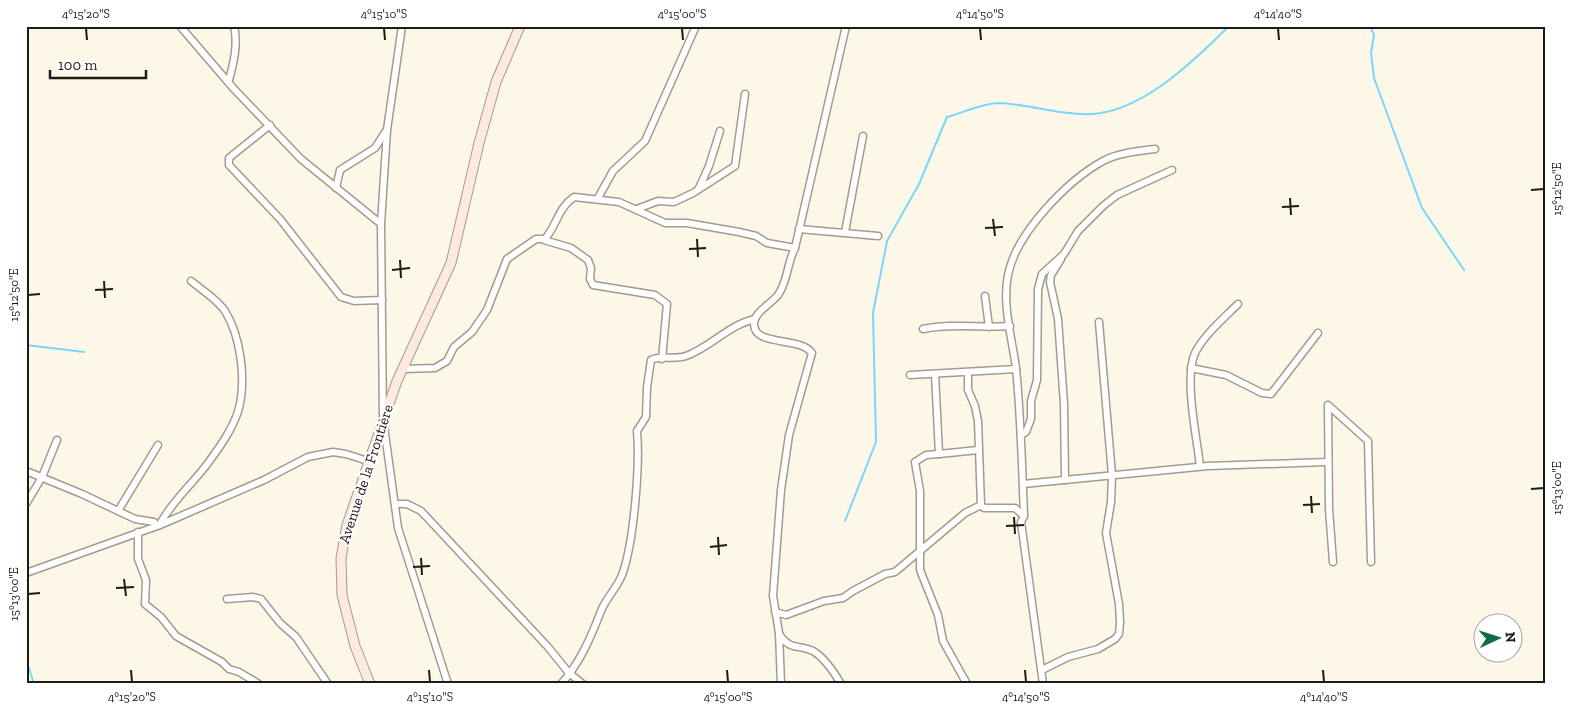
<svg xmlns="http://www.w3.org/2000/svg" width="1571" height="710" viewBox="0 0 1571 710" font-family="'Zilla Slab',serif">
<style>
.lines{fill:none;stroke-linecap:round;stroke-linejoin:round}
.stream{stroke:#7ad6fa;stroke-width:2}
.street-casing{stroke:#a19c8e;stroke-width:9}
.secondary-casing{stroke:#a19c8e;stroke-width:11}
.street{stroke:#fff;stroke-width:6}
.secondary{stroke:#fee9e1;stroke-width:9}
.ticks{fill:none;stroke:#1d1b16;stroke-width:2}
.labels{text-anchor:middle;dominant-baseline:central;stroke-width:4.5;stroke-linejoin:round;paint-order:stroke}
.street-label{font-size:15px;fill:#1d1b16;stroke:#fff}
.neatline{fill:none;stroke:#1d1b16;stroke-width:2}
.ticks-label{font-size:12px;text-anchor:middle;fill:#1d1b16}
</style>
<rect width="100%" height="100%" fill="#fdf7e8"/>
<g class="lines">
<g class="stream">
<path d="M1370,26l4,9 -3,18 3,25 48,130 42,62"/>
<path d="M26,345l58,7"/>
<path d="M845,521l31,-79 -3,-129 14,-72 32,-57 28,-67c15,-4 36,-14 52,-14 27,1 55,10 83,11 54,4 111,-52 147,-88"/>
<path d="M26,668h3l5,16"/>
</g>
<g class="street-casing">
<g id="street">
<path d="M180,26l54,63 67,70 80,65"/>
<path d="M402,26l-15,104 -6,94 2,195 15,109 50,156"/>
<path d="M229,80c5,-18 9,-36 5,-54"/>
<path d="M270,125l-41,33v7l51,54 61,78 13,4 28,-1"/>
<path d="M336,188l4,-18 35,-22 11,-17"/>
<path d="M699,188l10,-22 11,-35"/>
<path d="M598,198l15,-27 32,-30 51,-115"/>
<path d="M637,209l21,-8 16,1 19,-9 42,-27 10,-72"/>
<path d="M799,229l79,7"/>
<path d="M845,232l18,-96"/>
<path d="M544,240l27,8 17,12 3,8 -1,11 3,6 62,10 12,9 -5,55"/>
<path d="M1061,259l-10,16 -1,7 8,37 6,85 1,76"/>
<path d="M985,296l4,31"/>
<path d="M923,329c29,-6 57,-1 87,-3"/>
<path d="M1191,368l35,7 36,18 9,1 47,-61"/>
<path d="M402,369l33,-1 12,-7 7,-14 18,-15 15,-22 20,-51 29,-20h9c12,-14 13,-31 29,-42l45,5 46,21h22l52,9 17,4 11,7 28,5"/>
<path d="M968,373v17l7,16 3,15 3,84 3,3h31l9,8"/>
<path d="M935,374l4,80 -13,1 -11,7 5,29v79l18,45 5,26 24,43"/>
<path d="M910,375l106,-6"/>
<path d="M1021,435l5,-3 5,-13v-18l6,-21 1,-91 4,-15 22,-20 14,-23 25,-25 14,-11 55,-25"/>
<path d="M939,454l39,-4"/>
<path d="M1200,466c-3,-28 -17,-91 -4,-115 10,-18 28,-33 42,-47"/>
<path d="M26,471l56,23 53,25 19,3 3,4"/>
<path d="M1023,484l185,-18 119,-4"/>
<path d="M26,504l16,-27 15,-37"/>
<path d="M395,504h12l14,7 127,136 21,26 14,11"/>
<path d="M118,511l40,-66"/>
<path d="M160,524c11,-21 30,-38 45,-57 12,-16 29,-39 34,-59 7,-29 2,-71 -14,-97 -7,-11 -23,-21 -34,-30"/>
<path d="M138,532v27l8,21 -1,24 16,13 15,19 46,26 7,7 10,3 20,12"/>
<path d="M1333,562l-4,-53 -1,-104 40,36 3,121"/>
<path d="M26,573l134,-48 104,-45 44,-23 25,-5 13,2 22,7"/>
<path d="M227,599l26,-2 8,2 19,24 16,14 32,47"/>
<path d="M775,612l11,3 38,-14 19,-3 10,-7 32,-17 10,-2 70,-59 16,-8"/>
<path d="M779,634c11,17 19,10 34,17 12,7 21,21 28,33"/>
<path d="M1042,670l26,-13 30,-8 17,-10 4,-5 1,-12 -1,-18 -13,-71 5,-31 1,-27 -13,-153"/>
<path d="M561,684c19,-21 30,-47 40,-73 5,-13 16,-23 21,-36 12,-32 18,-110 15,-144l9,-14 1,-30 4,-27c9,-5 24,0 35,-4 25,-9 42,-31 69,-37"/>
<path d="M781,684l-2,-51 -6,-37 8,-106 8,-55 23,-82c-12,-17 -58,-6 -58,-29 0,-12 17,-20 24,-29 10,-14 9,-32 17,-47l51,-222"/>
<path d="M1043,684l-22,-162 3,-6c-2,-49 -3,-98 -8,-148 -4,-30 -14,-63 -8,-93 8,-42 59,-94 95,-114 15,-8 35,-10 52,-12"/>
</g>
</g>
<g class="secondary-casing">
<path id="secondary" d="M370,684l-15,-38 -13,-51 -1,-37 6,-33 50,-144 54,-118 28,-120 17,-61 24,-56"/>
</g>
<use href="#street" class="street"/>
<use href="#secondary" class="secondary"/>
</g>
<path class="ticks" d="M86,28l1,12M384,28l1,12M682,28l1,12M980,28l1,12M1278,28l1,12M1531,190l13,-1M1290,198l1,17M1282,207l17,-1M993,219l2,17M985,228l18,-1M697,239l1,18M689,249l17,-1M400,260l1,18M392,270l18,-2M104,281l1,17M95,290l18,-1M28,295l12,-1M1531,489l13,-1M1311,496l1,17M1303,505l17,-1M1014,517l1,17M1006,526l18,-1M718,537l1,18M710,547l17,-2M421,558l1,17M413,567l17,-1M124,579l2,17M116,588l18,-1M28,594l12,-1M131,670l1,12M429,670l1,12M727,670l1,12M1025,670l1,12M1323,670l1,12"/>
<g class="labels">
<g class="street-label">
<text transform="translate(366 474) rotate(-72)">Avenue de la Frontière</text>
</g>
</g>
<rect width="1571" height="710" fill="none" stroke="#ffffff" stroke-width="55"/>
<g transform="translate(1498 638) rotate(86)"><circle r="24" fill="#ffffff" stroke="#a5a4a2"/>
<path d="M0-4L9 19L0 12L-9 19Z" fill="#0f6c41"/>
<text y="-8" font-size="14" font-weight="bold" text-anchor="middle" fill="#1d1b16">N</text>
</g>
<path d="M50 70v8h96v-8" fill="none" stroke="#1d1b16" stroke-width="2.5"/>
<text x="58" y="70" font-size="15" fill="#1d1b16" stroke="#ffffff" stroke-width="4" paint-order="stroke">100 m</text>
<rect x="28" y="28" width="1516" height="654" class="neatline"/>
<g class="ticks-label">
<text x="86" y="18">4°15'20"S</text>
<text x="384" y="18">4°15'10"S</text>
<text x="682" y="18">4°15'00"S</text>
<text x="980" y="18">4°14'50"S</text>
<text x="1278" y="18">4°14'40"S</text>
<text transform="translate(1557 189) rotate(-90)" y="4">15°12'50"E</text>
<text transform="translate(14 295) rotate(-90)" y="4">15°12'50"E</text>
<text transform="translate(1557 488) rotate(-90)" y="4">15°13'00"E</text>
<text transform="translate(14 594) rotate(-90)" y="4">15°13'00"E</text>
<text x="132" y="701">4°15'20"S</text>
<text x="430" y="701">4°15'10"S</text>
<text x="728" y="701">4°15'00"S</text>
<text x="1026" y="701">4°14'50"S</text>
<text x="1324" y="701">4°14'40"S</text>
</g>
</svg>
